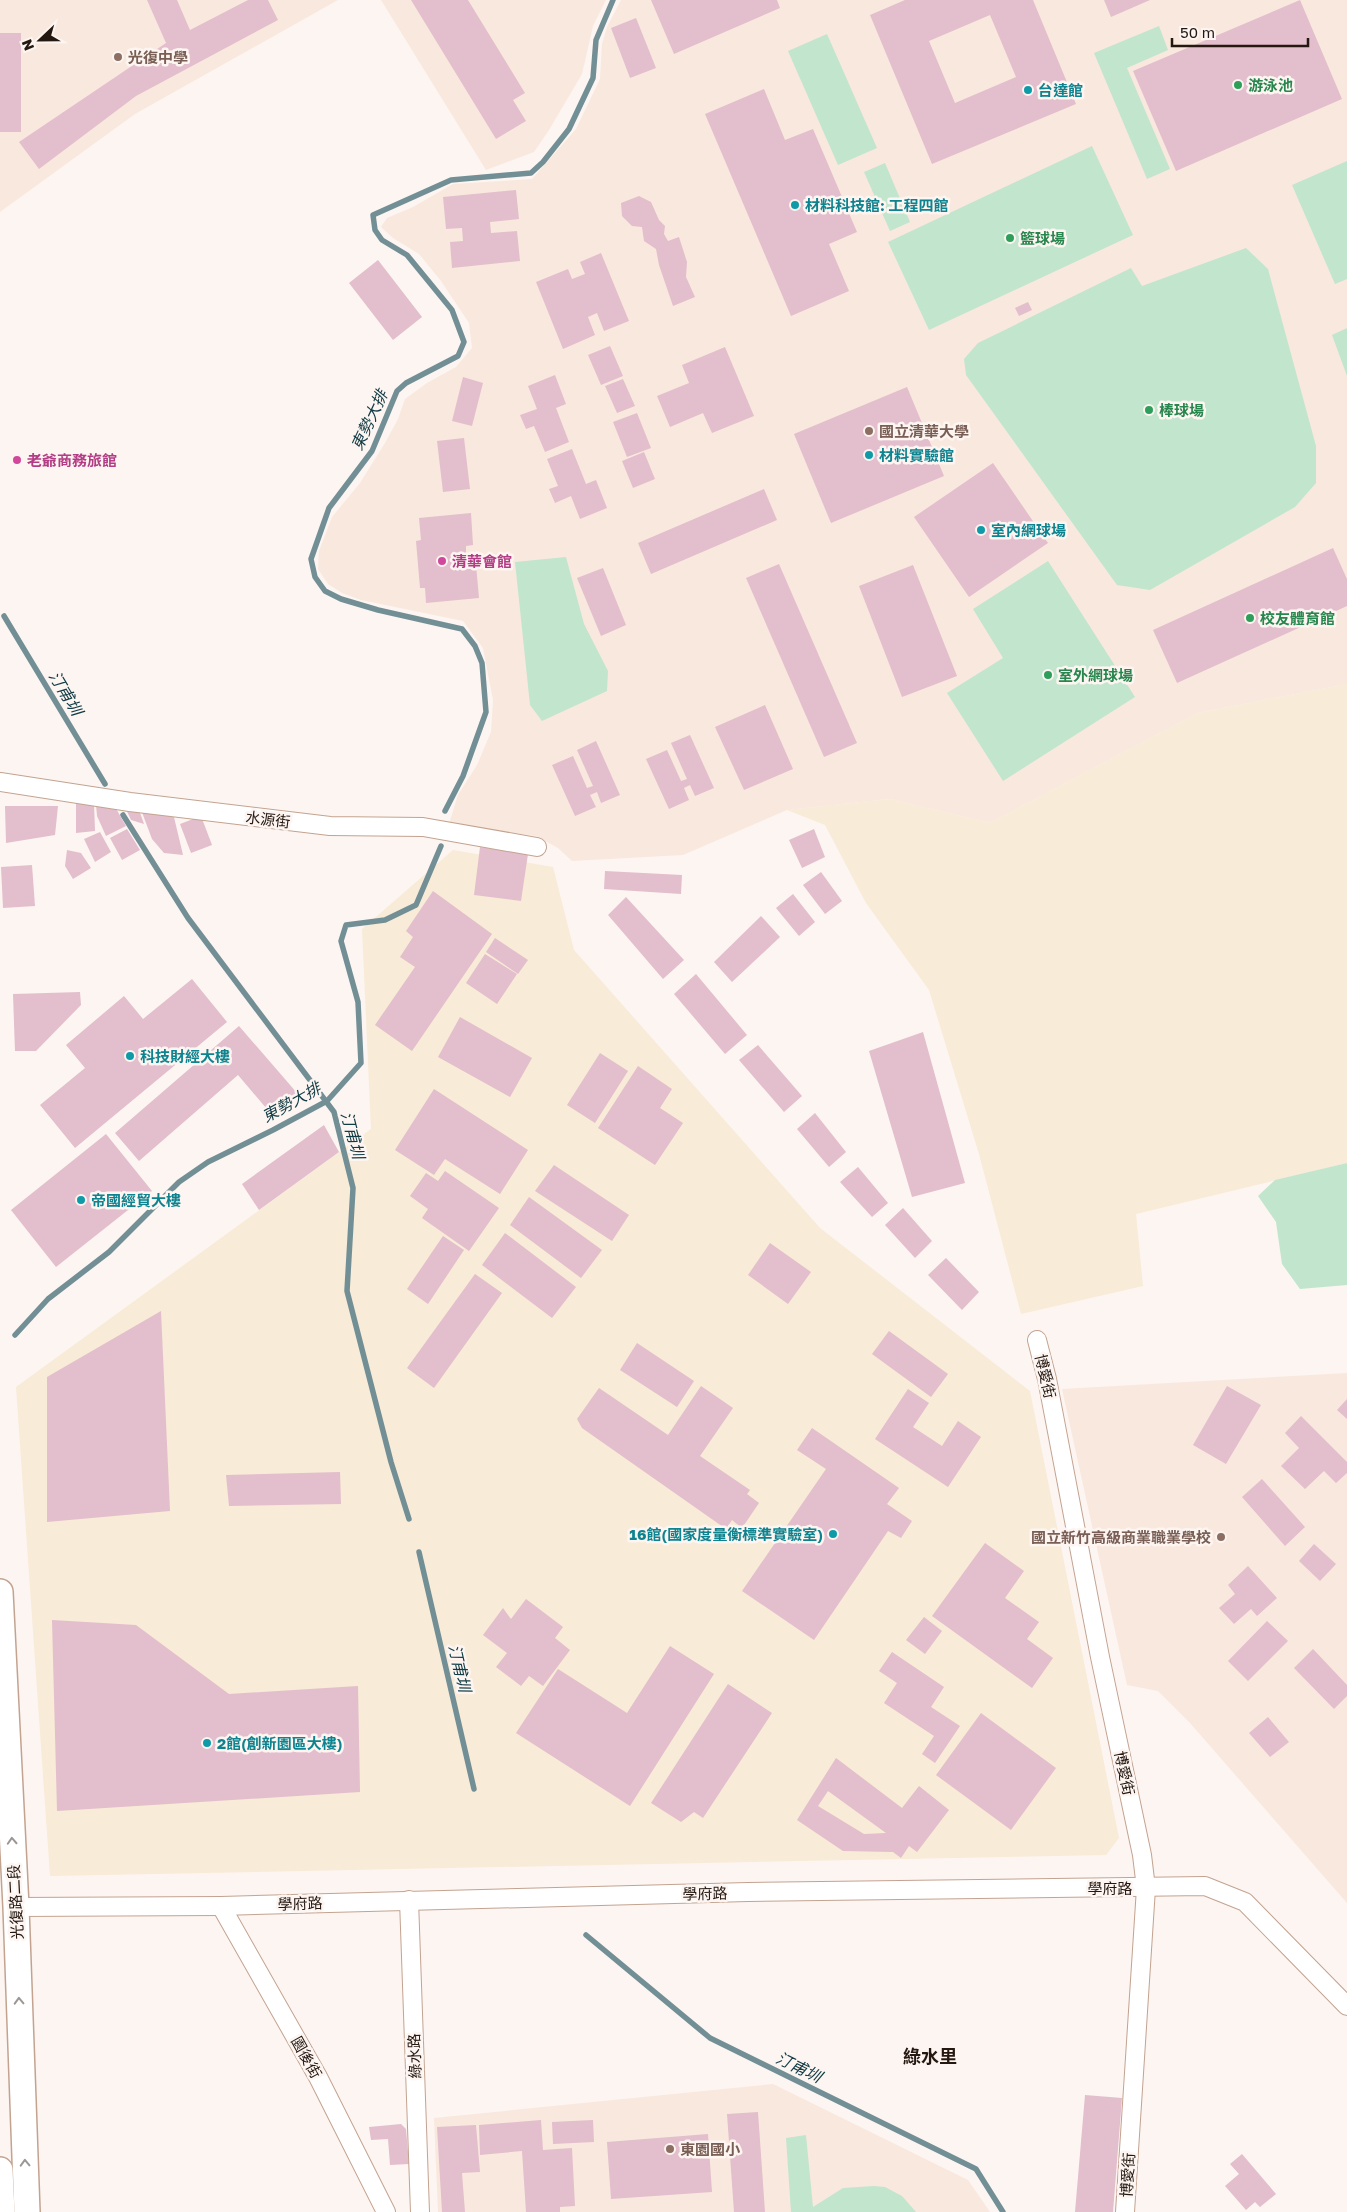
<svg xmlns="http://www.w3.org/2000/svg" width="1347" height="2212" viewBox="0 0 1347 2212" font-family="'Golos Text','Noto Sans TC',sans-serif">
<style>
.industrial{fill:#f8ebd7}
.built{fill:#f9e8de}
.green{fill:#c2e5cd}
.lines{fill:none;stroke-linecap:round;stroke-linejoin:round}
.stream{stroke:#738f96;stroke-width:5.5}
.building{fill:#e3becd;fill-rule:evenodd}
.minor-casing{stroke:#c3a390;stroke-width:20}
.secondary-casing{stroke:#c3a390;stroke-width:28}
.minor{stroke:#fff;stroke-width:18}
.secondary{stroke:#fff;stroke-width:25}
.oneway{stroke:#9c9794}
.education-dot{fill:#8d6e63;stroke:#fdf5f1;stroke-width:2}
.leisure-dot{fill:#2e9e5b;stroke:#fdf5f1;stroke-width:2}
.culture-dot{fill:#0f9aa8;stroke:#fdf5f1;stroke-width:2}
.hotel-dot{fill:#d1479c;stroke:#fdf5f1;stroke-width:2}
.labels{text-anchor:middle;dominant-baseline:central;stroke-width:5;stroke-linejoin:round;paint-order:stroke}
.education-label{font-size:15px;font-weight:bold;fill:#785e54;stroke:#fdf5f1;text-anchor:start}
.leisure-label{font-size:15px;font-weight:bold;fill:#27864d;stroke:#fdf5f1;text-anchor:start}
.culture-label{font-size:15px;font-weight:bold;fill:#0d838f;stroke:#fdf5f1;text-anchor:start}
.hotel-label{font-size:15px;font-weight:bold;fill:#b23c85;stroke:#fdf5f1;text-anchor:start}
.street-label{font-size:15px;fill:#241811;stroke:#fdf5f1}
.water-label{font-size:16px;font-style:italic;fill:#113b45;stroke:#fdf5f1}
.quarter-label{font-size:18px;font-weight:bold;fill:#241811;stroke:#fdf5f1}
</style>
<rect width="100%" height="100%" fill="#fdf5f1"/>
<g class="industrial">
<path d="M1347,684v479l-211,51 7,72 -122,28 -42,-160 -50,-164 -63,-87 -41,-78 -38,-15 102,-11 101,24 208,-110z"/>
<path d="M453,850l100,17 21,83 246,278 210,163 89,447 -13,17 -1056,21 -34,-489 355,-258 -9,-200z"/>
</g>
<g class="built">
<path d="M0,0h338l-203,114 -135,98z"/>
<path d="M381,0h225l-13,26 -11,48 -33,56 -15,22 -48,18z"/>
<path d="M621,0h726v684l-149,29 -208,110 -101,-24 -102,11 -104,45 -111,6 -14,-13 -22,-12 -87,-12 9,-29 19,-30 14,-33 2,-32 -10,-52 -20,-27 -102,-21 -19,-7 -14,-9 -10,-15 1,-18 13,-34 28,-34 25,-40 13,-24 7,-20 22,-16 29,-16 16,-19 -3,-25 -28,-42 -22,-27 -26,-16 -12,-11 6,-9 26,-11 40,-23 79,-5 44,-50 24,-50 2,-35 5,-17z"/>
<path d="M1347,1373v530l-157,-180 -32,-32 -31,-6 -65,-296z"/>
<path d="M773,2084l195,96 22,32h-552l-4,-94z"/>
</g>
<g class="green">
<path d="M1159,26l9,24 -41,18 43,101 -23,10 -53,-126z"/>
<path d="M827,34l50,114 -39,17 -50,-114z"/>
<path d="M1092,146l41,89 -204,95 -41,-88z"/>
<path d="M1347,161v118l-12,5 -43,-99z"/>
<path d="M885,163l25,59 -20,9 -26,-59z"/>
<path d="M1246,248l22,21 48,177v37l-21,24 -145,83 -33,-5 -151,-210 -2,-16 14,-16 153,-75 11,18z"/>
<path d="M1347,328v48l-15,-41z"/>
<path d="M566,557l18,67 24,47 -1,20 -65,30 -12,-16 -15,-143z"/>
<path d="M1048,561l87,136 -132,84 -56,-88 56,-35 -30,-49z"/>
<path d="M1347,1163v122l-47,4 -18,-25 -6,-42 -18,-26 17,-16z"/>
<path d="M806,2135l7,72 30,-19 31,-2 11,1 17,9 14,16h-125l-5,-74z"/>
</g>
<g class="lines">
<g class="stream">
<path d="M4,616l101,168"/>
<path d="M445,811l18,-35 23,-64 -4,-49 -7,-17 -13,-17 -84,-19 -37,-11 -16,-8 -10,-14 -4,-18 18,-51 43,-57 25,-60 9,-8 52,-27 6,-14 -12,-32 -45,-55 -25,-15 -7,-10 -2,-15 78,-35 80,-7 12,-11 26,-33 24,-51 3,-38 17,-40"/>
<path d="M123,815l65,103 146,194 19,76 -6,103 44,171 18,57"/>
<path d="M15,1335l33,-36 61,-47 70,-70 29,-20 65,-32 54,-29 34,-38 -3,-61 -17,-61 5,-16 39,-5 31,-15 25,-59"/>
<path d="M419,1552l55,237"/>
<path d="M586,1935l124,103 266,131 27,43"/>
</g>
</g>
<g class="building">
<path d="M147,0h30l13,30 58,-30h20l10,20 -142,76 -97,73 -20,-27 147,-99z"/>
<path d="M411,0h57l57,93 -12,7 13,21 -30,18z"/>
<path d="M651,0h126l3,8 -106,46z"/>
<path d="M905,0h128l43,104 -144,60 -62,-149zM990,15l26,62 -61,26 -26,-62z"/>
<path d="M1104,0h46l-39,17z"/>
<path d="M1300,0l42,99 -166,72 -43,-100z"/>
<path d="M636,18l20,50 -26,10 -19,-50z"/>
<rect x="0" y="33" width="21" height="99"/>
<path d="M764,89l21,51 28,-11 44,103 -28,12 20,47 -58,25 -86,-202z"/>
<path d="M516,190l3,29 -29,3 1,11 26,-2 3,30 -68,7 -2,-26 13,-1 -1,-13 -16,1 -3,-32z"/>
<path d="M639,196l12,6 8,18 6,6 -1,8 4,7 11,-4 8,25 -1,15 9,20 -22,9 -14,-41 -3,-16 -12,-8 -2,-14 -10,-1 -10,-10 -1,-13z"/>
<path d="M601,253l28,68 -25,10 -7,-18 -9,4 7,18 -32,14 -27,-67 32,-13 4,10 13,-5 -5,-12z"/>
<path d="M378,260l44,57 -29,23 -44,-57z"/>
<path d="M1028,302l4,8 -13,6 -4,-8z"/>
<path d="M610,346l13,30 -22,9 -13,-30z"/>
<path d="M725,347l29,69 -42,17 -9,-20 -33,14 -13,-31 32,-13 -7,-18z"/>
<path d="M555,375l11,29 -10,4 13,34 -24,10 -11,-26 -8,3 -6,-14 17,-6 -9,-23z"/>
<path d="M463,377l20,6 -11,43 -20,-5z"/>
<path d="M623,379l12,27 -18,7 -12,-27z"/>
<path d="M907,387l37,89 -113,47 -37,-89z"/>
<path d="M637,413l14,35 -24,9 -14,-35z"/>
<path d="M464,438l6,51 -27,3 -6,-51z"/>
<path d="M572,449l14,35 10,-4 11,28 -27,11 -9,-23 -16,7 -6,-14 9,-3 -11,-27z"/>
<path d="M644,452l11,27 -22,9 -11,-27z"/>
<path d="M993,463l55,80 -79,54 -55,-80z"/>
<path d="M764,489l13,31 -126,54 -13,-31z"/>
<path d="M471,513l2,32 -7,1v10l2,10 8,-1 3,33 -53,5 -1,-15h-5l-4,-47 5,-1 -2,-22z"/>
<path d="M1333,548l14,31v27l-170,77 -24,-53z"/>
<path d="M779,564l78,179 -33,14 -78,-179z"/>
<path d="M913,565l44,111 -55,21 -43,-111z"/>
<path d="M603,568l23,57 -25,11 -24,-58z"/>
<path d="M765,705l28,64 -49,21 -29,-63z"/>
<path d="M690,735l24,53 -19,8 -5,-11 -6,3 5,12 -20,9 -23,-50 21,-9 14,31 6,-2 -16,-36z"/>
<path d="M596,741l24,54 -19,8 -4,-11 -7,3 6,12 -21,9 -23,-51 21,-9 14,32 6,-2 -16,-36z"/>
<path d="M76,801l18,2 1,28 -19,2z"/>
<path d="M96,805h18l12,21 -20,10 -9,-20z"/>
<path d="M124,805l14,2 6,17 -13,-4z"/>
<path d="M5,806h53l-3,29 -49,8z"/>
<path d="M140,807l33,6 10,42 -19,-2 -12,-14z"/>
<path d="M201,816l11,29 -21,8 -11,-29z"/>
<path d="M127,829l13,21 -18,10 -12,-22z"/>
<path d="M814,829l11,28 -23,11 -13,-28z"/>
<path d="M100,832l11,20 -16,10 -11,-23z"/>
<path d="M480,847l48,7 -7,47 -47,-6z"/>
<path d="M67,850l14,3 10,15 -18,11 -8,-13z"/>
<path d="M32,865l3,41 -32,2 -2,-41z"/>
<path d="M605,871l77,4 -1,19 -77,-5z"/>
<path d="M821,872l21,29 -17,13 -22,-29z"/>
<path d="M433,891l59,43 -80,117 -37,-26 40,-58 -15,-10 13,-20 -7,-6z"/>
<path d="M793,894l22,28 -16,14 -23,-28z"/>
<path d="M626,897l58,63 -21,19 -55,-64z"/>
<path d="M761,916l19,21 -48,45 -18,-20z"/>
<path d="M495,938l33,22 -10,14 -32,-22z"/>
<path d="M485,954l32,20 -20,30 -31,-21z"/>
<path d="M696,974l51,61 -22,19 -51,-60z"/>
<path d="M192,979l35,43 -152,126 -35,-43 45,-37 -19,-23 58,-49 19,23z"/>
<path d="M80,992l1,13 -45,46h-21l-2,-57z"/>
<path d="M460,1017l72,41 -22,39 -72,-40z"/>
<path d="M239,1026l58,67 -25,22 -34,-40 -99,86 -24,-28z"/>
<path d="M923,1032l42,151 -53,14 -43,-146z"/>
<path d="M758,1045l44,51 -18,16 -45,-52z"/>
<path d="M600,1053l28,18 -33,52 -28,-18z"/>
<path d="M638,1066l34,23 -12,19 23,15 -28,42 -57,-37z"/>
<path d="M434,1089l94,61 -28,44 -55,-35 -11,16 -39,-25z"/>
<path d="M815,1113l31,39 -17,15 -32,-38z"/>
<path d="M324,1125l15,27 -80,58 -17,-26z"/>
<path d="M106,1134l46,57 -96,76 -45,-57z"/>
<path d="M554,1165l75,50 -17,26 -77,-50z"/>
<path d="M858,1167l30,36 -16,14 -32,-35z"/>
<path d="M445,1171l54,37 -30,43 -47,-33 6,-9 -18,-13 16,-23 12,8z"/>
<path d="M529,1197l73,53 -21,28 -71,-53z"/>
<path d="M903,1208l29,33 -17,17 -30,-33z"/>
<path d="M505,1233l71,54 -24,31 -70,-53z"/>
<path d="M443,1236l21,14 -36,54 -21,-15z"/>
<path d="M770,1243l41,29 -23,32 -40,-29z"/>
<path d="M946,1258l33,34 -17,18 -34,-35z"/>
<path d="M475,1274l27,19 -68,95 -27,-20z"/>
<path d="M161,1311l9,200 -123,11v-145z"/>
<path d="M889,1331l59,43 -17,23 -59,-43z"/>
<path d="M637,1343l57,38 -17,26 -57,-37z"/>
<path d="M701,1386l32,22 -33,48 50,34 -3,4 12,9 -17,25 -10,-8 -6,9 -144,-101 -5,-9 22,-31 69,47z"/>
<path d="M1227,1386l34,19 -35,59 -33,-19z"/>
<path d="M908,1389l21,14 -16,24 29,19 16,-25 23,16 -33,50 -73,-48z"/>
<path d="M1347,1399v20l-10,-9z"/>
<path d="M1301,1416l46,46v11l-11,10 -12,-12 -19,18 -24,-23 18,-18 -14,-15z"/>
<path d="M812,1428l87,60 -12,16 25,17 -11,17 -13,-7 -74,109 -72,-49 84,-122 -29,-19z"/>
<path d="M340,1472l1,32 -112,2 -3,-31z"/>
<path d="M1262,1479l43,48 -20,19 -43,-49z"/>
<path d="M985,1543l39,28 -19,27 34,24 -12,17 26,19 -21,30 -100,-72z"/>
<path d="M1314,1544l22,20 -16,17 -21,-20z"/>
<path d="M1248,1566l29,32 -20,18 -6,-7 -17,15 -15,-16 16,-14 -7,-9z"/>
<path d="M526,1599l37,28 -8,11 15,12 -27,36 -14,-10 -8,10 -25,-19 11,-14 -24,-18 20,-27 8,11z"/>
<path d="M924,1617l18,14 -17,23 -19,-14z"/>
<path d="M52,1620l84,5 93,69 129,-8 2,106 -303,19z"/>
<path d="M1267,1621l21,20 -40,40 -20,-20z"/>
<path d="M670,1646l44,28 -84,132 -114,-73 42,-64 69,44z"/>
<path d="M1313,1649l34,36v11l-13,13 -40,-41z"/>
<path d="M892,1652l52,35 -13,20 29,19 -25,37 -13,-9 12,-18 -50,-33 13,-20 -18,-12z"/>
<path d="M728,1684l44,29 -69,105 -9,-6 -13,10 -30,-19z"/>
<path d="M981,1713l75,55 -45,62 -75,-55z"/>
<path d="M1268,1717l21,25 -19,15 -21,-24z"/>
<path d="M836,1758l66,50 17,-22 30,24 -32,42 -8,-6 -8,12 -8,-6 -50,-1 -46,-31zM828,1791l58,42 -22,1 -46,-28z"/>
<path d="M1085,2095l37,3 -9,114h-38z"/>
<path d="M758,2112l7,100h-31l-7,-98z"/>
<path d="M541,2120l2,30 29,-2 3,58 -15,1v5h-34l-4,-61 -42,4 -1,-30z"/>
<path d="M593,2120l1,22 -41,2 -1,-22z"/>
<path d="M401,2124l5,5 3,35 -19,1 -2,-26 -17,1 -2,-13z"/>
<path d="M476,2125l4,47 -18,1 3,39h-23l-5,-85z"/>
<path d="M708,2134l4,58 -101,7 -4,-57z"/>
<path d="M1242,2154l34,40 -16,13 -5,-5 -9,8 -21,-24 14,-12 -9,-10z"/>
</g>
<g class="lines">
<g class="minor-casing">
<g id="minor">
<path d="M0,782l130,20 200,24 93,1 114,20"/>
<path d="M1037,1340l10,39 53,278 42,198 4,33 -21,324"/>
<path d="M409,1900l11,312"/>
<path d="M221,1906l97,171 68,135"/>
<path d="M16,1907l205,-1 527,-14 457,-6 40,16 102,104"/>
</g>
</g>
<g class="secondary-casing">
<g id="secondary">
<path d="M0,1592l16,315 11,305"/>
<path d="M0,2170l2,42"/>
</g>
</g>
<use href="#minor" class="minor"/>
<use href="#secondary" class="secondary"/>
</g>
<defs><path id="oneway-chevron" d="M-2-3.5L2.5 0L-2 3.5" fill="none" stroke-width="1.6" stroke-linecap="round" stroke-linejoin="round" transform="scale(1.25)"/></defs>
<g class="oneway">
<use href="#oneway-chevron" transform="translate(12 1841) rotate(-93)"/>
<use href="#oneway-chevron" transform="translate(19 2001) rotate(-92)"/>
<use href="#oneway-chevron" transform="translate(25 2163) rotate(-92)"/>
</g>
<g class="education-dot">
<circle cx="118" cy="57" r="5"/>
<circle cx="869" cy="431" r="5"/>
<circle cx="1221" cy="1537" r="5"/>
<circle cx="670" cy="2149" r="5"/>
</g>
<g class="leisure-dot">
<circle cx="1238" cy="85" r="5"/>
<circle cx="1010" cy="238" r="5"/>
<circle cx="1149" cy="410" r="5"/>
<circle cx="1250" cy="618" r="5"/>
<circle cx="1048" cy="675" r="5"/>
</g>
<g class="culture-dot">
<circle cx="1028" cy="90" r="5"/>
<circle cx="795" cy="205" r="5"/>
<circle cx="869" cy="455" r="5"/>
<circle cx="981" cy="530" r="5"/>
<circle cx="130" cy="1056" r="5"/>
<circle cx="81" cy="1200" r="5"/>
<circle cx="833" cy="1534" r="5"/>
<circle cx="207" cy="1743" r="5"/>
</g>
<g class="hotel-dot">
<circle cx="17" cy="460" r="5"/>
<circle cx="442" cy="561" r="5"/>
</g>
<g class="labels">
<g class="education-label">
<text x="128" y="57">光復中學</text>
<text x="879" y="431">國立清華大學</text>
<text x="1211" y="1537" text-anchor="end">國立新竹高級商業職業學校</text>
<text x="680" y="2149">東園國小</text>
</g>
<g class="leisure-label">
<text x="1248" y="85">游泳池</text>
<text x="1020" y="238">籃球場</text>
<text x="1159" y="410">棒球場</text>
<text x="1260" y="618">校友體育館</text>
<text x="1058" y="675">室外網球場</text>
</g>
<g class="culture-label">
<text x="1038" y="90">台達館</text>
<text x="805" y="205">材料科技館: 工程四館</text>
<text x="879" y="455">材料實驗館</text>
<text x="991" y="530">室內網球場</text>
<text x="140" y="1056">科技財經大樓</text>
<text x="91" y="1200">帝國經貿大樓</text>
<text x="823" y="1534" text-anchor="end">16館(國家度量衡標準實驗室)</text>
<text x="217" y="1743">2館(創新園區大樓)</text>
</g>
<g class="hotel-label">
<text x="27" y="460">老爺商務旅館</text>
<text x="452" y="561">清華會館</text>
</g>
<g class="street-label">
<text transform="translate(268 819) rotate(7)">水源街</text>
<text transform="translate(1046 1376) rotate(77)">博愛街</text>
<text transform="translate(1125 1773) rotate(78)">博愛街</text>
<text x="1110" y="1888">學府路</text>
<text transform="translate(705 1893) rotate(-1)">學府路</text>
<text transform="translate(15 1902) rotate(-93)">光復路二段</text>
<text transform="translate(300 1903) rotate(-2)">學府路</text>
<text transform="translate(414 2056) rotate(-92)">綠水路</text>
<text transform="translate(307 2057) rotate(61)">園後街</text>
<text transform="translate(1127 2175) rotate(-86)">博愛街</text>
</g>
<g class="water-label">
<text transform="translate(369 420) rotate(-65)">東勢大排</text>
<text transform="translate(66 693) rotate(59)">汀甫圳</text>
<text transform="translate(291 1102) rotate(-29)">東勢大排</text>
<text transform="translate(353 1135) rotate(75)">汀甫圳</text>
<text transform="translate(460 1668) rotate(77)">汀甫圳</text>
<text transform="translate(799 2067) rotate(26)">汀甫圳</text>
</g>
<g class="quarter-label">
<text x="930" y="2056">綠水里</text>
</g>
</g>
<g transform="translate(40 40) rotate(248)" stroke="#fdf5f1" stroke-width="4" paint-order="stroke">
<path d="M0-4L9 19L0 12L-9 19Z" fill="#241811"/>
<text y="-8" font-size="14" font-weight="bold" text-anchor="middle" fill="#241811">N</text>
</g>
<path d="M1172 38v8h136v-8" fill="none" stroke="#241811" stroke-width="2.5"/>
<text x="1180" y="38" font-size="15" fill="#241811" stroke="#fdf5f1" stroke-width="4" paint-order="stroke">50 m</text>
</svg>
